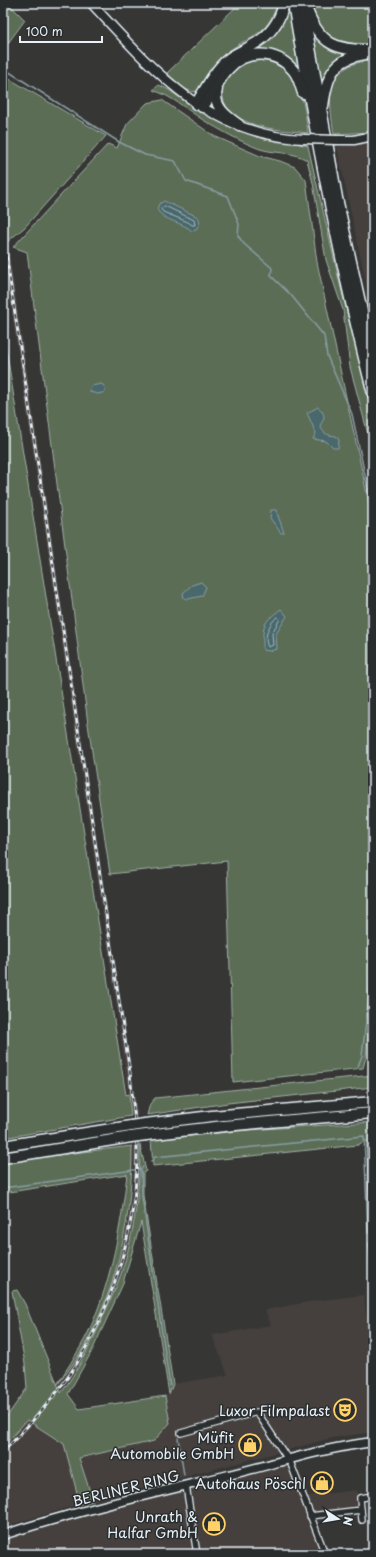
<svg xmlns="http://www.w3.org/2000/svg" width="376" height="1557" viewBox="0 0 376 1557" font-family="'Playpen Sans',sans-serif">
<style>
.built{fill:#45403d}
.green{fill:#5b6d56;stroke:#a2afa7}
.water{fill:#49676c;stroke:#899ea4}
.lines{fill:none;stroke-linecap:round;stroke-linejoin:round}
.shore{stroke:#a8bac0;stroke-width:1}
.stream{stroke:#899ea4;stroke-width:1.5}
.street-casing{stroke:#e8f1f8;stroke-width:8}
.secondary-casing{stroke:#e8f1f8;stroke-width:11}
.highway-casing{stroke:#e8f1f8;stroke-width:13}
.street{stroke:#2a2d2e;stroke-width:5.5}
.secondary{stroke:#2a2d2e;stroke-width:8}
.highway{stroke:#2a2d2e;stroke-width:10}
.rail-casing{stroke:#e8f1f8;stroke-width:3}
.rail{stroke:#2a2d2e;stroke-width:1.5;stroke-dasharray:4.5;stroke-linecap:butt}
.secondary-bridge-casing{stroke:#e8f1f8;stroke-width:11;stroke-linecap:butt}
.highway-bridge-casing{stroke:#e8f1f8;stroke-width:13;stroke-linecap:butt}
.secondary-bridge{stroke:#2a2d2e;stroke-width:8}
.highway-bridge{stroke:#2a2d2e;stroke-width:10}
.labels{text-anchor:middle;dominant-baseline:central;stroke-width:3;stroke-linejoin:round;paint-order:stroke}
.poi-label{font-size:14px;fill:#e8f1f8;stroke:#2a2d2e;text-anchor:end}
.street-label{font-size:14px;fill:#e8f1f8;stroke:#2a2d2e}
</style>
<rect width="100%" height="100%" fill="#363635"/>
<filter id="ink" filterUnits="userSpaceOnUse"><feTurbulence type="fractalNoise" baseFrequency=".025" numOctaves="2"/><feDisplacementMap in="SourceGraphic" scale="8" xChannelSelector="R" yChannelSelector="G"/><feConvolveMatrix kernelMatrix="1 2 1 2 8 2 1 2 1" color-interpolation-filters="sRGB"/></filter>
<g filter="url(#ink)">
<g class="built">
<path d="M373,141v175l-36,-169z"/>
<path d="M9,250l129,865 -7,1 -14,-105 -114,-756v-2z"/>
<path d="M140,1145l-2,47 -4,29 -13,52 -29,69 -20,35 -11,16 3,51 16,60 -77,23v-80l66,-76 24,-44 21,-50 12,-49 7,-49 -1,-33z"/>
<path d="M368,1146h5v85z"/>
<path d="M364,1295l5,48h4v89l-41,6 -239,63 -14,-43 75,-17 16,-18 -5,-27 4,-2 4,-10 55,-9 -16,-40 59,-10 -6,-15 49,-9z"/>
<path d="M286,1463l15,34 56,-7 1,18 -51,7 14,39h-318v-20z"/>
</g>
<g class="green">
<path d="M3,3h5l17,17 -22,30z"/>
<path d="M240,3h38c-13,36 -25,29 -50,49 -12,11 -21,24 -28,38l-8,2 -9,-4 -16,-15z"/>
<path d="M311,3h62v44c-9,0 -20,1 -29,-2 -19,-6 -31,-22 -33,-42z"/>
<path d="M286,8h3l9,59 -2,1 -46,-15 -31,20 44,-30z"/>
<path d="M312,32l19,18 19,3c-16,8 -21,13 -29,29z"/>
<path d="M264,59c6,1 14,2 18,5 20,15 23,46 26,69 -22,-3 -47,-3 -67,-14 -19,-9 -24,-29 -12,-45 4,-5 10,-12 17,-14 5,-1 12,-1 18,-1z"/>
<path d="M373,60v72l-39,2c-6,-38 -10,-69 39,-74z"/>
<path d="M3,75l103,61 -81,91 -18,15 -4,-25z"/>
<path d="M159,85l10,5 25,18 37,19 77,19 31,134 34,137v36l-23,-86 -7,-57 -17,-50 -13,-77 -6,-23c-15,-9 -31,-6 -47,-11 -19,-7 -40,-19 -57,-29 -17,-11 -30,-23 -50,-30z"/>
<path d="M162,100l52,36 46,20 20,5 15,6 11,13 11,82 56,260v462l-7,73 -3,11 -130,14 -6,-221 -117,13 -22,-150 -61,-472 -14,-5 95,-103 9,4 10,-24 20,-21z"/>
<path d="M3,329l123,766 3,-1 2,22 -128,22v-373l4,-2 -4,-5z"/>
<path d="M373,1075v12l-145,16 -81,12 3,-11 5,-6z"/>
<path d="M373,1122v17l-3,1 3,127 -7,-127 -8,5 -205,21 -2,-26 97,-10z"/>
<path d="M140,1145l6,26 -3,2v22l30,189 -4,10 -28,-172 -19,64 -30,65 -24,43 11,15 86,-13 5,27 -16,18 -75,17 14,43 -13,3 -16,-60 -37,-24 -24,27v-25l24,-34 -2,-24 -13,-73 5,-1 8,14 36,89c16,-21 28,-45 39,-69 7,-17 15,-33 21,-50 14,-42 19,-86 19,-129z"/>
<path d="M132,1146c1,81 -21,176 -75,239 12,-20 26,-40 35,-61 20,-48 29,-98 35,-150l-124,19v-29l38,-7z"/>
</g>
<g class="water">
<path d="M164,201l34,16 2,5 -3,6 -5,3c-9,-9 -30,-10 -35,-22l2,-5z"/>
<path d="M102,384l4,5 -1,3 -7,2 -8,-2 1,-6z"/>
<path d="M318,407c7,6 8,11 2,18 3,9 7,10 16,11l3,4 -1,8h-5l-7,-7 -13,-2 3,-6 -9,-20z"/>
<path d="M271,510h5l8,23h-3l-11,-15z"/>
<path d="M201,582l5,5 -4,9 -14,3 -4,-1 -1,-5 9,-8z"/>
<path d="M281,609l6,7 -11,18 1,15 -8,2 -6,-1c0,-25 -2,-26 18,-41z"/>
</g>
<g class="lines">
<g class="shore">
<path d="M165,206l29,14 1,5h-3l-4,-3 -25,-10 -2,-3z"/>
<path d="M277,617l3,2 -8,14 1,12 -5,2c-5,-10 1,-23 9,-30z"/>
</g>
<g class="stream">
<path d="M3,68l116,74 26,13 30,6 11,20 42,15 11,28 -1,12 6,8 28,24 -1,8 20,19 33,41 3,20 25,58 21,99"/>
<path d="M358,1066l4,-10 11,-97"/>
<path d="M151,1161l4,-4 209,-21 4,97"/>
<path d="M143,1167l-2,2 1,28 28,189"/>
<path d="M3,1188l138,-19"/>
<path d="M369,1243l4,59"/>
<path d="M178,1438l6,37"/>
</g>
<g class="street-casing">
<g id="street">
<path d="M181,1433l76,-21 34,52 34,90"/>
<path d="M186,1486l11,68"/>
<path d="M361,1510l-1,-12 13,-2"/>
<path d="M310,1516l51,-6 1,10"/>
</g>
</g>
<g class="secondary-casing">
<g id="secondary">
<path d="M91,3c60,65 117,133 213,136"/>
<path d="M337,140h17l19,-4"/>
<path d="M3,1535c73,-24 148,-41 222,-59 49,-12 98,-28 148,-34"/>
</g>
</g>
<g class="highway-casing">
<g id="highway">
<path d="M293,3c22,131 47,262 80,391"/>
<path d="M302,3l35,195 36,163"/>
<path d="M307,10c13,35 30,41 66,40"/>
<path d="M217,89c-5,17 9,27 22,36"/>
<path d="M196,104c9,-14 18,-33 31,-44 7,-6 16,-9 24,-14 17,-9 29,-24 33,-43"/>
<path d="M323,106c4,-29 9,-47 42,-52"/>
<path d="M202,107c11,-11 15,-26 26,-38 18,-20 48,-19 65,1 6,7 7,15 10,23"/>
<path d="M145,1124l67,-8 161,-14"/>
<path d="M146,1135l78,-9 149,-13"/>
<path d="M3,1146l128,-20"/>
<path d="M3,1158l128,-21"/>
</g>
</g>
<use href="#street" class="street"/>
<use href="#secondary" class="secondary"/>
<use href="#highway" class="highway"/>
<g class="rail-casing">
<path id="rail" d="M3,234l127,839c2,25 6,50 7,75 1,78 -25,164 -69,229 -19,27 -42,51 -65,75"/>
</g>
<use href="#rail" class="rail"/>
<g class="secondary-bridge-casing">
<path id="secondary-bridge" d="M304,139l33,1"/>
</g>
<g class="highway-bridge-casing">
<g id="highway-bridge">
<path d="M131,1126l14,-2"/>
<path d="M131,1137l15,-2"/>
</g>
</g>
<use href="#secondary-bridge" class="secondary-bridge"/>
<use href="#highway-bridge" class="highway-bridge"/>
</g>
</g>
<defs>
<g id="theatre-ring" transform="scale(1.15)"><circle r="9.5" fill="#2a2d2e" stroke="#ffd166" stroke-width="1.5"/><path d="M-5-5.5Q0-4 5-5.5V0Q5 5 0 6Q-5 5-5 0ZM-3.3-2.5H-1v1.5H-3.3ZM1-2.5H3.3v1.5H1ZM-2.8 1Q0 5.5 2.8 1Z" fill="#ffd166"/></g>
<g id="shop-ring" transform="scale(1.15)"><circle r="9.5" fill="#2a2d2e" stroke="#ffd166" stroke-width="1.5"/><path d="M-5-2.5h2.3a2.7 3.5 0 0 1 5.4 0H5L5.5 6h-11ZM-1.5-2.5h3a1.5 2.3 0 0 0-3 0Z" fill="#ffd166"/></g>
</defs>
<g fill-rule="evenodd">
<use href="#theatre-ring" x="345" y="1410"/>
<use href="#shop-ring" x="250" y="1445"/>
<use href="#shop-ring" x="322" y="1483"/>
<use href="#shop-ring" x="214" y="1524"/>
</g>
<g class="labels">
<g class="poi-label">
<text x="330" y="1410">Luxor Filmpalast</text>
<text x="234" y="1437">Müfit<tspan x="234" dy="16">Automobile GmbH</tspan></text>
<text x="306" y="1483">Autohaus Pöschl</text>
<text x="198" y="1516">Unrath &amp;<tspan x="198" dy="16">Halfar GmbH</tspan></text>
</g>
<g class="street-label">
<text transform="translate(126 1488) rotate(-14)">BERLINER RING</text>
</g>
</g>
<rect width="376" height="1557" fill="none" stroke="#2a2d2e" stroke-width="16"/>
<rect x="8" y="8" width="360" height="1541" fill="none" stroke="#e8f1f8" stroke-width="1.5" filter="url(#ink)"/>
<g transform="translate(338 1519) rotate(102)" stroke="#2a2d2e" stroke-width="3" paint-order="stroke">
<path d="M0-3L7 15L0 10L-7 15Z" fill="#e8f1f8"/>
<text y="-6" font-size="11" font-weight="bold" text-anchor="middle" fill="#e8f1f8">N</text>
</g>
<path d="M20 36v6h82v-6" fill="none" stroke="#e8f1f8" stroke-width="2"/>
<text x="26" y="36" font-size="12" fill="#e8f1f8" stroke="#2a2d2e" stroke-width="3" paint-order="stroke">100 m</text>
</svg>
